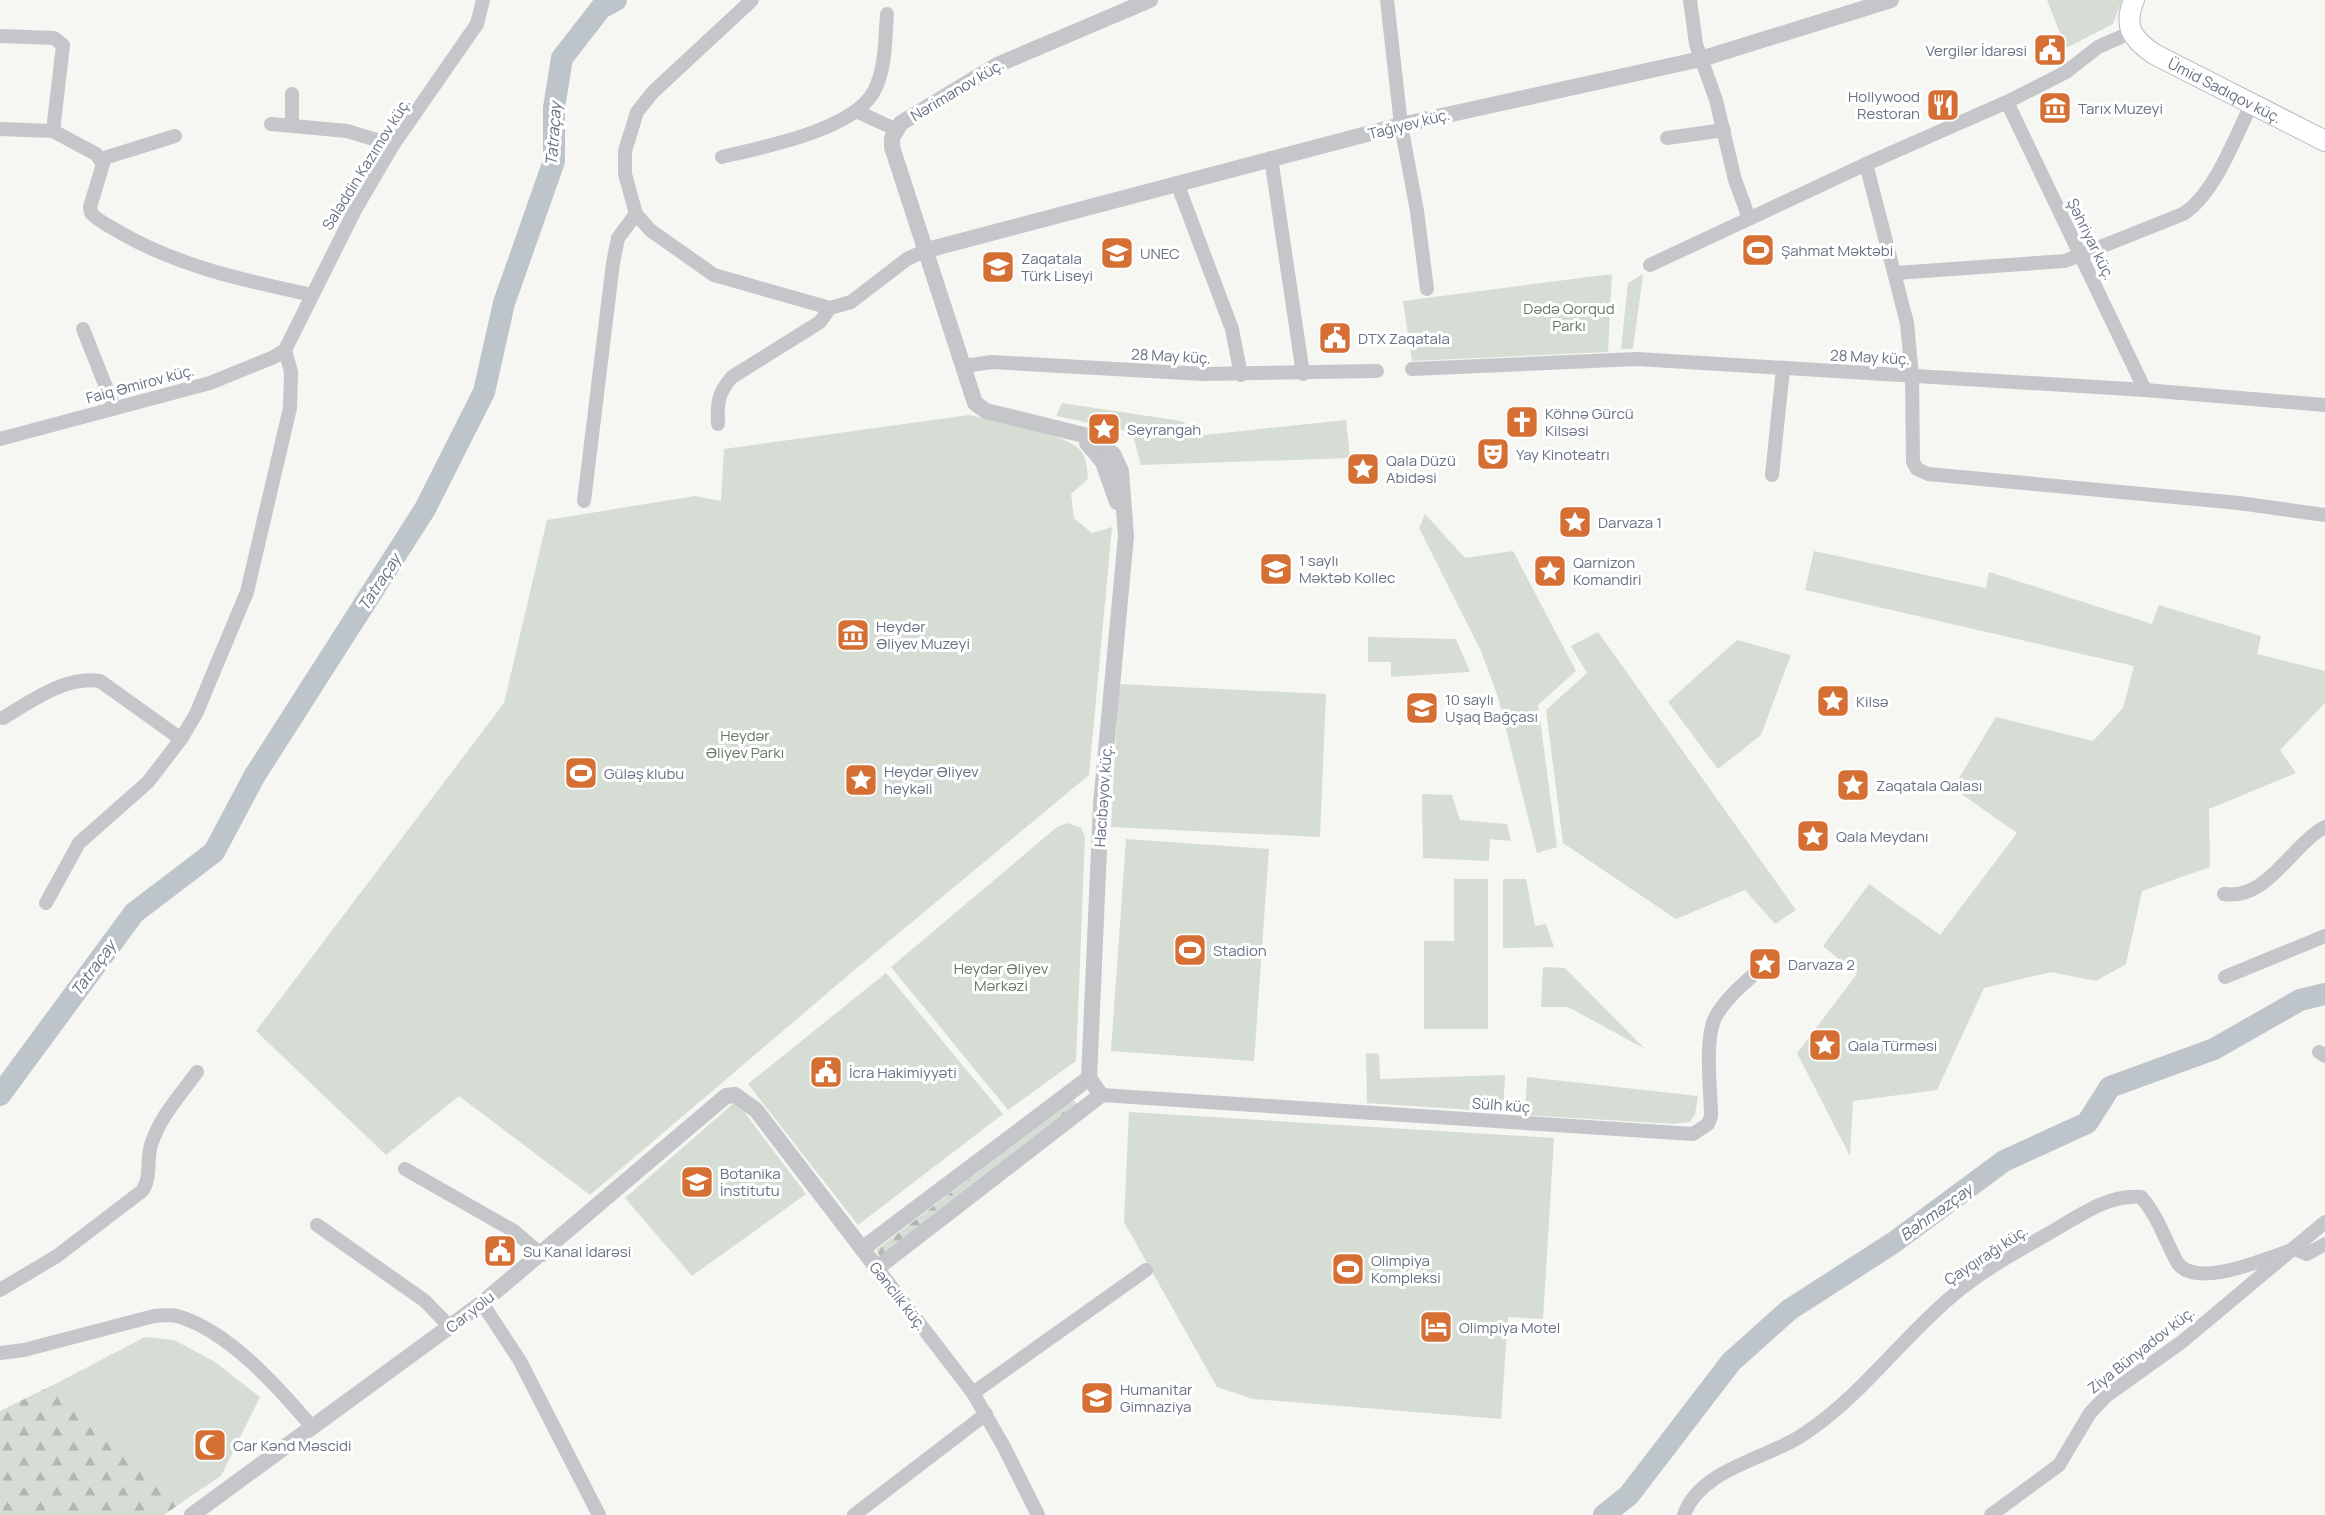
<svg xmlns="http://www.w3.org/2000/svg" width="2325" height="1515" viewBox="0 0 2325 1515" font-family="Manrope,sans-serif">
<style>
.green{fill:#d6ddd4}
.forest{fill:url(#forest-firs)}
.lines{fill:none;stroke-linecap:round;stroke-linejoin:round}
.river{stroke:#bec5ca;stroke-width:22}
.secondary-casing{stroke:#b6b9be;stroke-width:22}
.minor{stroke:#c4c6ca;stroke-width:14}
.tertiary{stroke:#c4c6ca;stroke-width:16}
.secondary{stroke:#fff;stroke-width:20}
.labels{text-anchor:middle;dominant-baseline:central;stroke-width:6;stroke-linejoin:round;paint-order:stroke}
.poi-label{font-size:15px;fill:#677282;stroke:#fff;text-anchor:start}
.street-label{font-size:15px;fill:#677282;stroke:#fff}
.park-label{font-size:15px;fill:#677965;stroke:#fff}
.water-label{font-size:16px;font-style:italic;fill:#63737f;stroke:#fff}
</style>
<defs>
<pattern id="forest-firs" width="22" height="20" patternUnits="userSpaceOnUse" patternTransform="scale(1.5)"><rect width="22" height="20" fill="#d6ddd4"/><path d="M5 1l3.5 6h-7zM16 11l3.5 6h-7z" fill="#b1b8b1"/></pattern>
</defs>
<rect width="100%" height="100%" fill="#f6f6f3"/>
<g class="green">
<path d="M2047,0h75l-9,24 -47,24z"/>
<path d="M1612,274l-4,78 -196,9 -9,-60z"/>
<path d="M1643,274l-10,75h-12l7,-66z"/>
<path d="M1062,403l119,18 24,14 141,-15 4,38 -209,7 -9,-33 -76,-16z"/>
<path d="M969,415c26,6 91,17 109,33 9,8 9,21 10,31l-17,15 3,24 18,15 20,-6 -23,248 -231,192 -268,228 -131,-99 -73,59 -130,-124 248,-328 43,-183 148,-24 26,5 3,-52z"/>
<path d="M1425,514l40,44 48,-7 63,120 -38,34 19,142 -20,6 -39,-156 -17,-46 -62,-123z"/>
<path d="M1814,551l172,37 3,-16 163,52 7,-19 102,31 -4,18 68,17v32l-45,47 16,23 -87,36 1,58 -68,24 -16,73 -30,17 -45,-9 -67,16 -47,102 -84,11 -3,55 -53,-103 60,-79 -34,-28 46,-62 71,51 77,-102 -64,-45 43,-71 97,24 30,-33 11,-42 -329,-76z"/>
<path d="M1598,632l198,278 -21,14 -30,-34 -69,29 -113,-76 -17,-133 41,-37 -16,-27z"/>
<path d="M1368,637l88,2 14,33 -79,5v-15h-23z"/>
<path d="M1737,640l54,15 -30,80 -43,34 -50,-67z"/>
<path d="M1119,684l207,10 -6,143 -209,-10z"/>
<path d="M1422,794l30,1 8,25 47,4 4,17 -21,-2 -1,22 -66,-3z"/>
<path d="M1067,823l14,5 4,9 -9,224 -68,49 -117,-143 166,-140z"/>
<path d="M1126,839l143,10 -15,212 -143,-10z"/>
<path d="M1454,879h34v150h-64v-88h30z"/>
<path d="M1503,879h23l9,47 11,-2 8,23 -51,1z"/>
<path d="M1543,967l22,1 80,81 -77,-42h-27z"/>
<path d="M886,973l117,141 -145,111 -110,-141z"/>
<path d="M1366,1053l13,1 1,25 125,-4 -2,37 -136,-9z"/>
<path d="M1527,1077l171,19 -3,18 -5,8 -16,2 -149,-9z"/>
<path d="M736,1101l70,93 -114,82 -67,-78z"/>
<path d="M1129,1112l425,26 -11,181 -35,-2 -7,102 -248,-20 -36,-12 -93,-165z"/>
<path d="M145,1337l29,3 41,22 45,35 -39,79 -36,24 -126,-118z"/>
</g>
<g class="forest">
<path d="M1073,1099l6,8 -199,150 -4,-7z"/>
<path d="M59,1382l126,118 -21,15h-164v-104z"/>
</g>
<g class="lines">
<g class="river">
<path d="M0,1095l134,-182 80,-61 41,-77 170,-266 59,-117 20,-89 50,-142v-53l8,-50 39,-50 15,-8"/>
<path d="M1604,1515l25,-20 102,-133 58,-52 104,-67 111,-82 83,-38 23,-36 104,-38 86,-49 25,-6"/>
</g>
<g class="secondary-casing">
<g id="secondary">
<path id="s1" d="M2134,0c-11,26 -2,39 20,54l171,87"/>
</g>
</g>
<g class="minor">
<path d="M752,0l-99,92 -16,20 -12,39v23l11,40 14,16 64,45 116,33 21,-6 56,-43 20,-9"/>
<path d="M1387,0l14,125 16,86 10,78"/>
<path d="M1690,0l6,44 20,56 19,80 14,38"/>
<path d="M0,36l54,2 9,7 -10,86"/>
<path d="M292,94v30"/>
<path d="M2007,102l138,288"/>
<path d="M858,112l37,17"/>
<path d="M271,124l76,7 46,14"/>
<path d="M0,129l53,2 43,23 7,10 -13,43 1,6c7,8 20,14 30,20 59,34 126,48 191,62"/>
<path d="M1667,138l57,-8"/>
<path d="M722,157c41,-10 132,-27 152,-66 12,-22 11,-52 13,-77"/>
<path d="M1271,158l32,216"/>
<path d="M101,159l74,-23"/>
<path d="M1866,164l41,159 5,53 1,86 4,7 11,5 311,29 86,12"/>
<path d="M1177,183l55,146 9,46"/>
<path d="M1650,265l216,-101 141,-62 59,-30 32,-25 32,-14"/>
<path d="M1896,273l169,-12 118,-47c32,-20 52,-77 69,-111"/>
<path d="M83,329l31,78"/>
<path d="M964,366l28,-4 211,12 174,-3"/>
<path d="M1412,369l225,-10 508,31 180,15"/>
<path d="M718,424c-1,-21 0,-31 14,-47l88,-55 10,-14"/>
<path d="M0,439l210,-56 64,-26 11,-7 70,-140 38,-65 84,-121 6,-24"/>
<path d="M1772,475l11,-106"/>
<path d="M584,501l29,-238 5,-25 18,-24"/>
<path d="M3,718c30,-18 62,-42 97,-37l81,58"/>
<path d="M2224,894c43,7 66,-48 101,-67"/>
<path d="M46,903l33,-60 69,-61 33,-43 15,-25 51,-122 43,-184 1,-36 -6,-22"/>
<path d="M2225,977l100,-41"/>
<path d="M2319,1052l6,4"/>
<path d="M1101,1095l592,39 15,-10 3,-8c0,-26 -7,-76 4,-98 12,-23 37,-41 55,-58"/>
<path d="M405,1169l109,62 28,24"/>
<path d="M317,1225l108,76 25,26"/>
<path d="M877,1268l96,125 31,54 34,68"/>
<path d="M0,1290l57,-34 85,-65c10,-14 4,-30 9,-46 8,-27 30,-51 46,-73"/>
<path d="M482,1303l38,58 79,154"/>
<path d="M0,1353l24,-3 130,-34c7,0 16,-2 23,0 51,14 102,72 135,111"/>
<path d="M973,1393l173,-123"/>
<path d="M854,1515l132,-101"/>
<path d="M1684,1515c15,-45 81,-56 117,-79 58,-37 98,-95 150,-139 32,-28 71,-48 107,-69 25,-15 53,-34 83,-31 17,19 24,43 36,65 18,29 92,-5 118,-13l12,5 18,-10"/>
<path d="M1991,1515l68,-50 31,-52 16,-17 77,-55 142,-119"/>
</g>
<g class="tertiary">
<path d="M927,250l474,-125 300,-66 190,-59"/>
<path d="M1087,443l16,19 14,40"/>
<path d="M1089,1078l12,-274 25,-268 -5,-65 -8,-17 -25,-18 -102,-25 -11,-8 -83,-256v-9l9,-15 96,-58 153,-65"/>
<path d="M862,1249l227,-171"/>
<path d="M192,1515l290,-212 244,-207 9,-1 21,15 121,158 224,-173 -12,-17"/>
</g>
<use href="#secondary" class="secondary"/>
</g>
<defs>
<g id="civic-square" transform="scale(1.725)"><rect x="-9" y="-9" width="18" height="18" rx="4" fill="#d66f33" stroke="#fff"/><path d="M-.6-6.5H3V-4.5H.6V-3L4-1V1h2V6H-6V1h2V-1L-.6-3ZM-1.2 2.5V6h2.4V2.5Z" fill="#fff"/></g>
<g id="restaurant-square" transform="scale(1.725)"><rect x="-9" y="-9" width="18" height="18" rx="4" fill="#d66f33" stroke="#fff"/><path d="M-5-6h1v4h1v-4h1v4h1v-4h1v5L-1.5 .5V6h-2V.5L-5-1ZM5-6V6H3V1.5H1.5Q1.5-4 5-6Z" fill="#fff"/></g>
<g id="museum-square" transform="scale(1.725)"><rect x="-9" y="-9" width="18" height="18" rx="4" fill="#d66f33" stroke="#fff"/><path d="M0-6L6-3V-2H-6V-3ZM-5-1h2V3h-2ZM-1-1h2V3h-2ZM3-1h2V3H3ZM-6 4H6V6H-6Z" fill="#fff"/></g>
<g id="stadium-square" transform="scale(1.725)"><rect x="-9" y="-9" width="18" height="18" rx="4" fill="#d66f33" stroke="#fff"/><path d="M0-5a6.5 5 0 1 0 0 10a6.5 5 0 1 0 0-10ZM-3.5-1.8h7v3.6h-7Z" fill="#fff"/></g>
<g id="university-square" transform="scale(1.725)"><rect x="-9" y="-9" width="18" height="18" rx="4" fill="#d66f33" stroke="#fff"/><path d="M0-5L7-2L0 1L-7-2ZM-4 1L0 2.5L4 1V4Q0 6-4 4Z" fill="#fff"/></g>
<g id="school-square" transform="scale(1.725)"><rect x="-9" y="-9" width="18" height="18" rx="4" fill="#d66f33" stroke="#fff"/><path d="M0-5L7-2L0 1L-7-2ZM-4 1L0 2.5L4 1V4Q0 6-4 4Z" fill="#fff"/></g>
<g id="church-square" transform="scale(1.725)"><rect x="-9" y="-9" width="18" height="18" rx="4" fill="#d66f33" stroke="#fff"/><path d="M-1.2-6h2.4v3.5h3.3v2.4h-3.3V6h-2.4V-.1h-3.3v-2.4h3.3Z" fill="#fff"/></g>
<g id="sight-square" transform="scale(1.725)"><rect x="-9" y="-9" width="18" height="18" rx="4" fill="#d66f33" stroke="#fff"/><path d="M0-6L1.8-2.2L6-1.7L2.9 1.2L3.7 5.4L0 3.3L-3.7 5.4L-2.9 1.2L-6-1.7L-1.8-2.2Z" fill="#fff"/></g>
<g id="theatre-square" transform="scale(1.725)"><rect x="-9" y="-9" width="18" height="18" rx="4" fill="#d66f33" stroke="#fff"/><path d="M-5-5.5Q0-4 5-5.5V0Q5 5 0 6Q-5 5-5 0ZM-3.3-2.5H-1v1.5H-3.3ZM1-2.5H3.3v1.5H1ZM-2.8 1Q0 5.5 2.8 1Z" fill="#fff"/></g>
<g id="hotel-square" transform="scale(1.725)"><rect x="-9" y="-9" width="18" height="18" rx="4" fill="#d66f33" stroke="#fff"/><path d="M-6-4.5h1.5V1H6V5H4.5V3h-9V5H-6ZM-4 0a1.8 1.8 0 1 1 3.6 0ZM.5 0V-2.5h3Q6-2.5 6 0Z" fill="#fff"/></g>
<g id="mosque-square" transform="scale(1.725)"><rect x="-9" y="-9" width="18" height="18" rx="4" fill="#d66f33" stroke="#fff"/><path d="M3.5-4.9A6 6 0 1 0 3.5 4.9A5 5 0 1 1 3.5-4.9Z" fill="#fff"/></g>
</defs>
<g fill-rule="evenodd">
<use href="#civic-square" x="2050" y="50"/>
<use href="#restaurant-square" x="1943" y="105"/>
<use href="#museum-square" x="2055" y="108"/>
<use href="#stadium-square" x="1758" y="250"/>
<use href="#university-square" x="1117" y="253"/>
<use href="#school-square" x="998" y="267"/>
<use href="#civic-square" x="1335" y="338"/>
<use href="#church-square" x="1522" y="422"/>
<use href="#sight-square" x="1104" y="429"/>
<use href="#theatre-square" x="1493" y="454"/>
<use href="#sight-square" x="1363" y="469"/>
<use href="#sight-square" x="1575" y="522"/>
<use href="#school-square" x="1276" y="569"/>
<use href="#sight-square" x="1550" y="571"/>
<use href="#museum-square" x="853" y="635"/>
<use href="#sight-square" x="1833" y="701"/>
<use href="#school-square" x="1422" y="708"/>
<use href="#stadium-square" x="581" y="773"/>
<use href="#sight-square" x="861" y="780"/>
<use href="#sight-square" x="1853" y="785"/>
<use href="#sight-square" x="1813" y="836"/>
<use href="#stadium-square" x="1190" y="950"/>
<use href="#sight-square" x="1765" y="964"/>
<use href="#sight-square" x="1825" y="1045"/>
<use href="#civic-square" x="826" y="1072"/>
<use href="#university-square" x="697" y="1182"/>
<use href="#civic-square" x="500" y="1251"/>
<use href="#stadium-square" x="1348" y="1269"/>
<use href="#hotel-square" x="1436" y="1327"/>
<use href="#school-square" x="1097" y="1398"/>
<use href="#mosque-square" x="210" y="1445"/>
</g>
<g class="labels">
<g class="poi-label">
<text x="2027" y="50" text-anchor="end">Vergilər İdarəsi</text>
<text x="1920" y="96" text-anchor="end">Hollywood<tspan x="1920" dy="17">Restoran</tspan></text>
<text x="2078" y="108">Tarıx Muzeyi</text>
<text x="1781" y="250">Şahmat Məktəbi</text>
<text x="1140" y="253">UNEC</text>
<text x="1021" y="258">Zaqatala<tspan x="1021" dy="17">Türk Liseyi</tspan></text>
<text x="1358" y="338">DTX Zaqatala</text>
<text x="1545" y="413">Köhnə Gürcü<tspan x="1545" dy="17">Kilsəsi</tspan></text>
<text x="1127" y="429">Seyrangah</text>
<text x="1516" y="454">Yay Kinoteatrı</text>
<text x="1386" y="460">Qala Düzü<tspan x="1386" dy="17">Abidəsi</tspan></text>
<text x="1598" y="522">Darvaza 1</text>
<text x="1299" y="560">1 saylı<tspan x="1299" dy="17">Məktəb Kollec</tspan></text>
<text x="1573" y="562">Qarnizon<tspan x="1573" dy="17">Komandiri</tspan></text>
<text x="876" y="626">Heydər<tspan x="876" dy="17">Əliyev Muzeyi</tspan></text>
<text x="1445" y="699">10 saylı<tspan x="1445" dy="17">Uşaq Bağçası</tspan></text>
<text x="1856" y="701">Kilsə</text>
<text x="884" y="771">Heydər Əliyev<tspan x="884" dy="17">heykəli</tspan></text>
<text x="604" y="773">Güləş klubu</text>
<text x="1876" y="785">Zaqatala Qalası</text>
<text x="1836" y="836">Qala Meydanı</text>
<text x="1213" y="950">Stadion</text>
<text x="1788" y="964">Darvaza 2</text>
<text x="1848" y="1045">Qala Türməsi</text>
<text x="849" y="1072">İcra Hakimiyyəti</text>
<text x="720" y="1173">Botanika<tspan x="720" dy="17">İnstitutu</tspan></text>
<text x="523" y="1251">Su Kanal İdarəsi</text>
<text x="1371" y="1260">Olimpiya<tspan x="1371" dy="17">Kompleksi</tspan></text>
<text x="1459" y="1327">Olimpiya Motel</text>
<text x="1120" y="1389">Humanitar<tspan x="1120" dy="17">Gimnaziya</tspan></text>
<text x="233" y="1445">Car Kənd Məscidi</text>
</g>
<g class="street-label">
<text transform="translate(957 90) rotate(-31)">Nərimanov küç.</text>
<text stroke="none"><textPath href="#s1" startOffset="144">Ümid Sadıqov küç.</textPath></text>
<text transform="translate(1409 124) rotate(-14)">Tağıyev küç.</text>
<text transform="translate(366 164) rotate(-58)">Saləddin Kazımov küç.</text>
<text transform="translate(2091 239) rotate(64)">Şəhriyar küç.</text>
<text transform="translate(1171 356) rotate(3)">28 May küç.</text>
<text transform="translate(1870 357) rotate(3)">28 May küç.</text>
<text transform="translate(140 384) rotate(-15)">Faiq Əmirov küç.</text>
<text transform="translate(1103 796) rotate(-86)">Hacıbəyov küç.</text>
<text transform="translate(1501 1105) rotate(4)">Sülh küç</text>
<text transform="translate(1986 1255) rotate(-33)">Çayqırağı küç.</text>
<text transform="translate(898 1296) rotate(52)">Gənclik küç.</text>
<text transform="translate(470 1312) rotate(-38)">Car yolu</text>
<text transform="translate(2141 1350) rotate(-38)">Ziya Bünyadov küç.</text>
</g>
<g class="park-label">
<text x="1569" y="308">Dədə Qorqud<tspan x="1569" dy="17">Parkı</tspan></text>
<text x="745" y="735">Heydər<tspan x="745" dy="17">Əliyev Parkı</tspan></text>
<text x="1001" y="968">Heydər Əliyev<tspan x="1001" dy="17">Mərkəzi</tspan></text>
</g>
<g class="water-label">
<text transform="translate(553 134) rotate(-86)">Tatraçay</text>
<text transform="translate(379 582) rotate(-57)">Tatraçay</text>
<text transform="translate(93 968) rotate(-54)">Tatraçay</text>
<text transform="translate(1936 1212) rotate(-36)">Bəhməzçay</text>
</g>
</g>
</svg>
